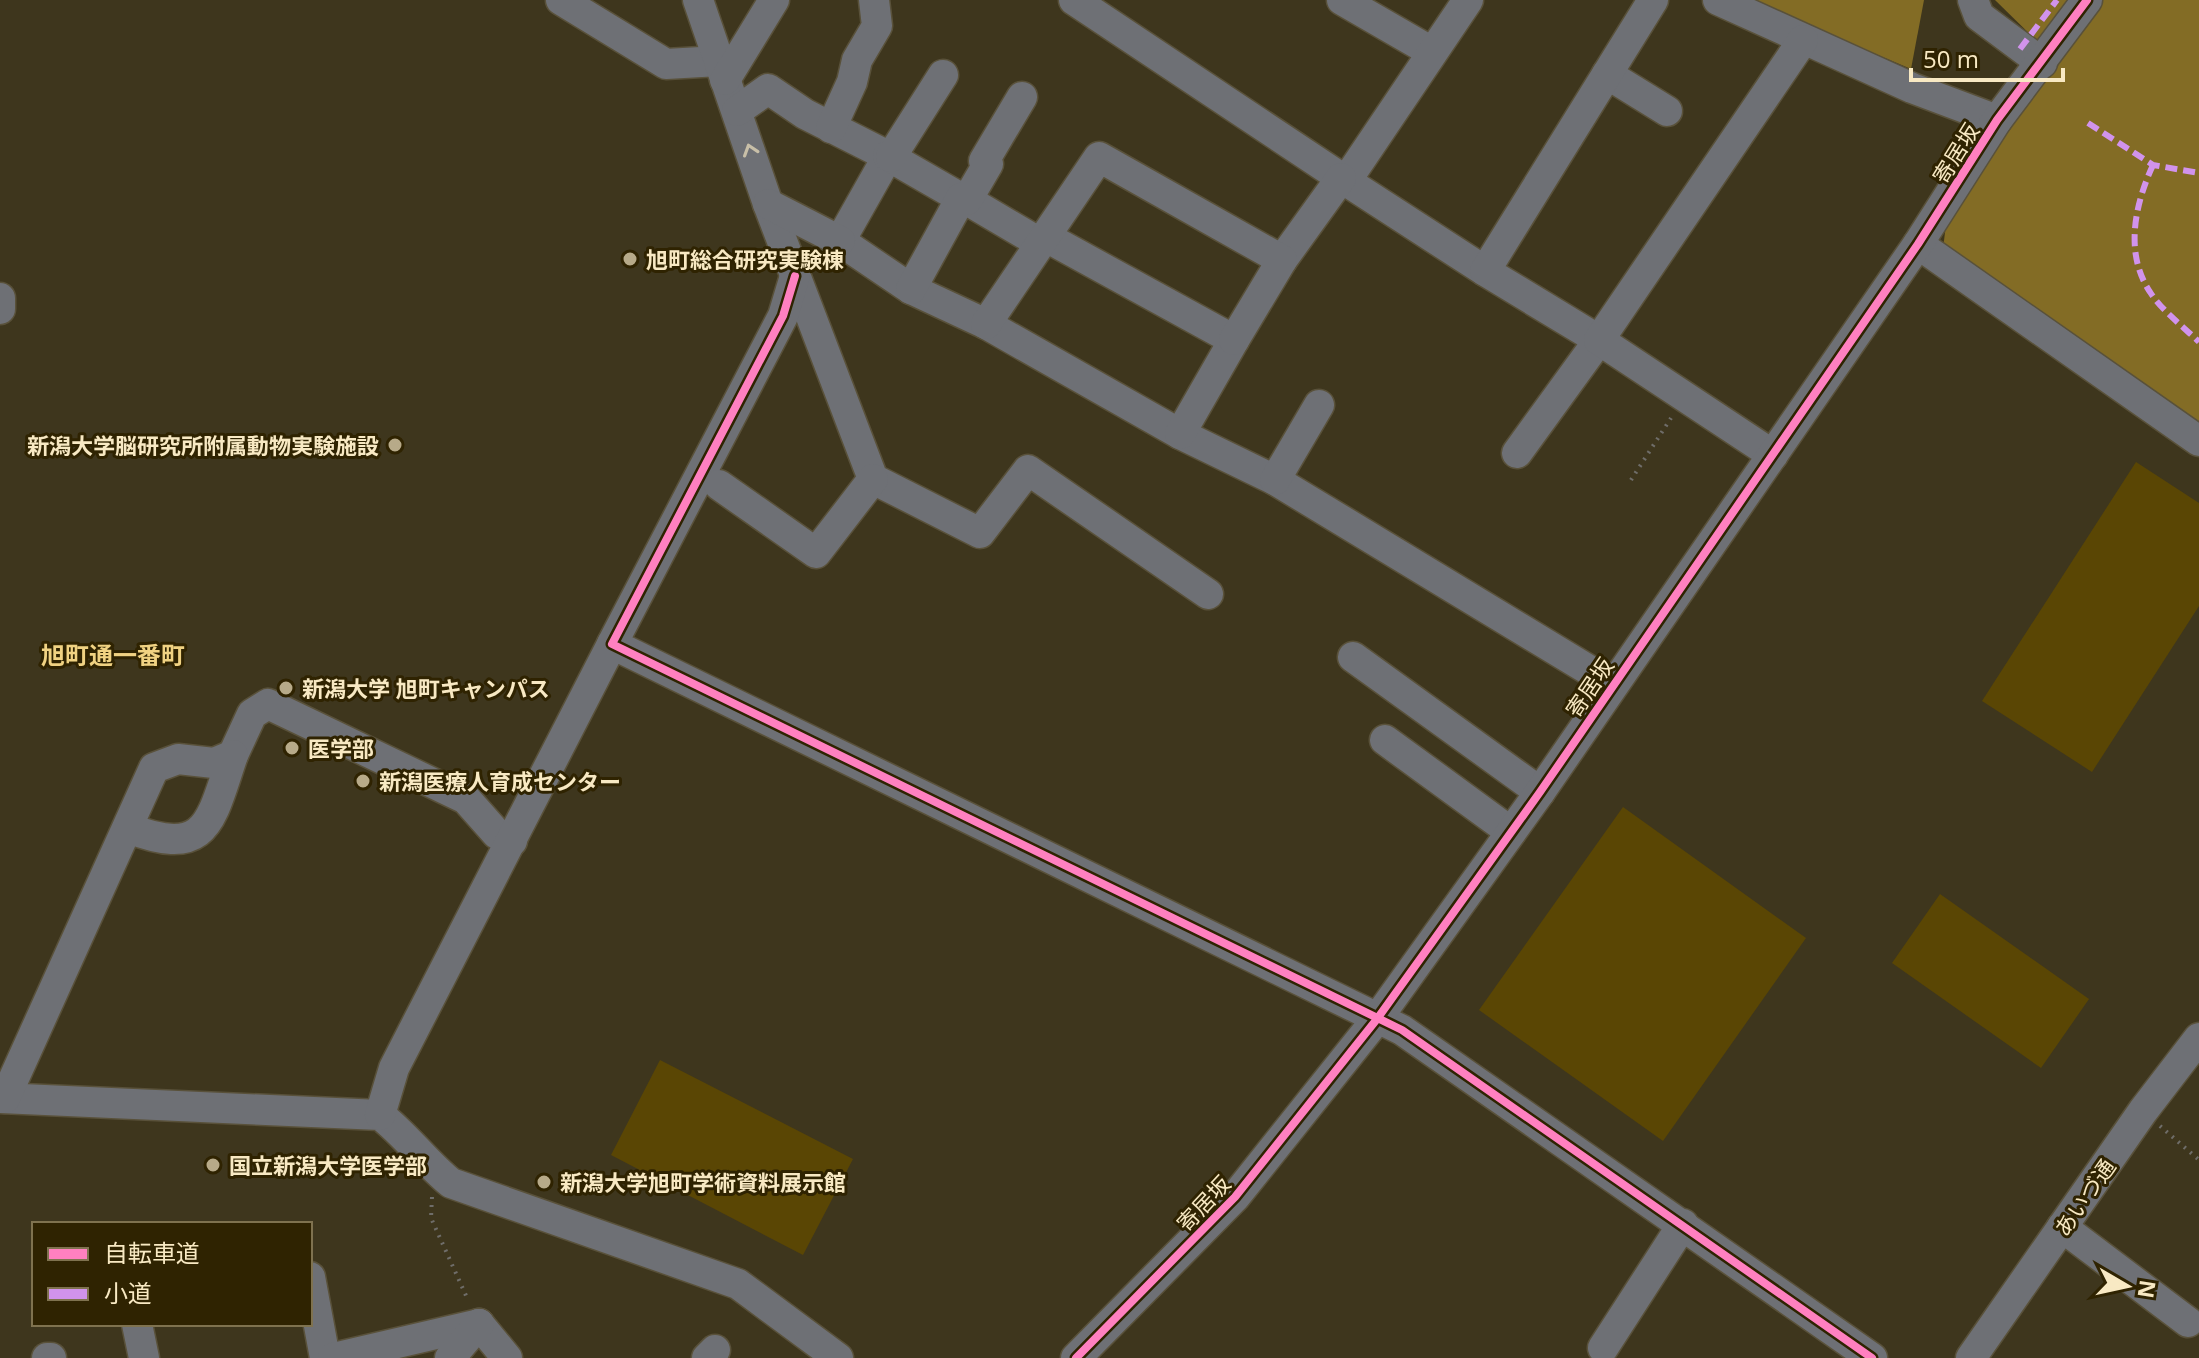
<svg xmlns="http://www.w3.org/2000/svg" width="2199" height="1358" viewBox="0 0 2199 1358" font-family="'Open Sans','Noto Sans JP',sans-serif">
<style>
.green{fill:#5a4604}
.forest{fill:#836c25}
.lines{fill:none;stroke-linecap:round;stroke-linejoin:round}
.minor-casing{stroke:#59513a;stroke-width:33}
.path{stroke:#6f6d69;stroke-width:4;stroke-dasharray:2 6;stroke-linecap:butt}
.minor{stroke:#6e7075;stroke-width:30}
.quiet{stroke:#d193ec;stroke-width:6;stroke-dasharray:12 6;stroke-linecap:butt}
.cycleway-casing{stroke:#2f2301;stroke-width:13}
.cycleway{stroke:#ff80c0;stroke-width:8}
.oneway{stroke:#c8bfa8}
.poi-dot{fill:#b7aa89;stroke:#2f2301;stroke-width:3}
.labels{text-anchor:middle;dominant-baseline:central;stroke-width:6;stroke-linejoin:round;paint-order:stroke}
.street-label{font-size:22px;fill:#f8e9c3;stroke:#2f2301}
.poi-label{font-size:22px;font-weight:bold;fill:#f8e9c3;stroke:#2f2301;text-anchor:start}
.neighbourhood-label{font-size:24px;font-weight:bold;fill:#f0d282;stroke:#2f2301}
</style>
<rect width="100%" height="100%" fill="#3e361d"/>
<g class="green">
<path d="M2136,462l63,41v103l-107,166 -110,-71z"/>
<path d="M1623,807l183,131 -143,203 -184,-131z"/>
<path d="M1940,894l149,105 -48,69 -149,-105z"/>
<path d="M660,1060l193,99 -50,96 -192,-100z"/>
</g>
<g class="forest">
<path d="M1748,0h176l-13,69z"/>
<path d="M1995,0h83l-33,49z"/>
<path d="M2101,0h98v427l-256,-179 4,-31z"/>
</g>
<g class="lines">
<g class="minor-casing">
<g id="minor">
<path d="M561,0l105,64 53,-3"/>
<path d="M698,0l70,204 105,275 107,54 48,-63 180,124"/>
<path d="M1074,0l272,181"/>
<path d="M1342,0l90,52"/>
<path d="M1468,0l-122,181 139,90"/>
<path d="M1718,0l194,88 85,32"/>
<path d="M1973,0l6,16 63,47"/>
<path d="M1607,74l60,37"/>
<path d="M725,80l49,-80"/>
<path d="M737,111l31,-22 37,25 83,42 -48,85 71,48 75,35 194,110 95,46 337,204"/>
<path d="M831,128l21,-46 5,-22 20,-34 -3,-26"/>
<path d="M888,156l73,42"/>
<path d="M891,157l52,-82"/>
<path d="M967,200l73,43"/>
<path d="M768,204l72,37"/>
<path d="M1046,237l188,103 -54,94"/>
<path d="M1918,244l281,197"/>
<path d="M1282,260l59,-82"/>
<path d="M795,276l-12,40 -171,328 790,386 470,328"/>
<path d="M911,289l50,-91 6,2 21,-36 -4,-3 38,-64"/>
<path d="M0,298v11"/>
<path d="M986,324l113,-167 183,103 -48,80"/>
<path d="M1517,453l82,-113 -114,-69 168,-271"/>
<path d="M1773,455l-174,-115 204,-300"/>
<path d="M1275,480l44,-75"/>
<path d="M719,485l97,68 57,-74"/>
<path d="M1353,657l187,135"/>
<path d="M1385,740l126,92"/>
<path d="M233,755l19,-41 16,-10 198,95 31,35 15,7"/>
<path d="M0,1098l380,17c27,21 45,47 71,68l287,101 100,74"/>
<path d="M5,1098l149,-330 24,-9 36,4 19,-8c-23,67 -25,104 -105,73"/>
<path d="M380,1115l14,-47 218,-424"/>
<path d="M2062,1227l126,95"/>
<path d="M310,1277l15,81"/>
<path d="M137,1324l7,34"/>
<path d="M479,1324l28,34"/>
<path d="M1603,1348l80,-124"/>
<path d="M47,1358h4"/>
<path d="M333,1358l146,-34"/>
<path d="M450,1358l29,-34"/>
<path d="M707,1358l8,-8"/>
<path d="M1076,1358l159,-161 142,-178 163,-227 378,-548 79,-124 90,-120"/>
<path d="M1971,1358l172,-247 56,-73"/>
</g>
</g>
<g class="path">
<path d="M1631,480l40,-62"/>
<path d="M2160,1126l39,34"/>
<path d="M432,1197l-1,21 37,82"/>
</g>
<use href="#minor" class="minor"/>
<g class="quiet">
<path d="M2020,49l37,-49"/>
<path d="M2088,123l65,42 46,8"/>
<path d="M2153,165c-18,39 -29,88 -3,127 12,19 34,35 49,50"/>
</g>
<g class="cycleway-casing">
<g id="cycleway">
<path d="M795,276l-12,40 -171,328 790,386 470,328"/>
<path d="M1076,1358l159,-161 142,-178 163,-227 378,-548 79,-124 90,-120"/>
</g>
</g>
<use href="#cycleway" class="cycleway"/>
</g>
<defs><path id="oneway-chevron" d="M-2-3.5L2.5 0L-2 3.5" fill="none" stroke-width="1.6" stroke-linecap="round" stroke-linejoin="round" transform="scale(2)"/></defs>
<use class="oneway" href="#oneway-chevron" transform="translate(750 150) rotate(-108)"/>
<g class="poi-dot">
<circle cx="630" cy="259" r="8"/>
<circle cx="395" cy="445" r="8"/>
<circle cx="286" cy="688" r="8"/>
<circle cx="292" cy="748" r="8"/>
<circle cx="363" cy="781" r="8"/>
<circle cx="213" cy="1165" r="8"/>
<circle cx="544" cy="1182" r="8"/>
</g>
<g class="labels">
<g class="street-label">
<text transform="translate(1955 153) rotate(-58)">寄居坂</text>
<text transform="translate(1589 687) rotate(-56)">寄居坂</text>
<text transform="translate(2084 1197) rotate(-55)">あいづ通</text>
<text transform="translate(1203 1203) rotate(-47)">寄居坂</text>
</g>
<g class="poi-label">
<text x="646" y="259">旭町総合研究実験棟</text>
<text x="379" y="445" text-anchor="end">新潟大学脳研究所附属動物実験施設</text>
<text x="302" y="688">新潟大学 旭町キャンパス</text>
<text x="308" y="748">医学部</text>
<text x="379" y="781">新潟医療人育成センター</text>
<text x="229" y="1165">国立新潟大学医学部</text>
<text x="560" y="1182">新潟大学旭町学術資料展示館</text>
</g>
<g class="neighbourhood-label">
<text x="113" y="654">旭町通一番町</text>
</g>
</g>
<rect x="32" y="1222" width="280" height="104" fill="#2f2301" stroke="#7f724f" stroke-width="2"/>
<rect x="48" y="1248" width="40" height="12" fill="#ff80c0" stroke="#7f724f" stroke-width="2"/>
<text x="104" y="1262" font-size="24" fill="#f8e9c3">自転車道</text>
<rect x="48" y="1288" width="40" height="12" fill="#d193ec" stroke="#7f724f" stroke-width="2"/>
<text x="104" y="1302" font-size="24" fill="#f8e9c3">小道</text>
<g transform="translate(2127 1286) rotate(99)" stroke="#2f2301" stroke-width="6" paint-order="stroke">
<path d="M0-6L14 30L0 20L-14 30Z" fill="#f8e9c3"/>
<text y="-12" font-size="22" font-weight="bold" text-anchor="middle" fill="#f8e9c3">N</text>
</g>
<path d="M1911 68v12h152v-12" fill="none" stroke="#f8e9c3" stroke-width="4"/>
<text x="1923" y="68" font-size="24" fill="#f8e9c3" stroke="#2f2301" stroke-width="6" paint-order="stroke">50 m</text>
</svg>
